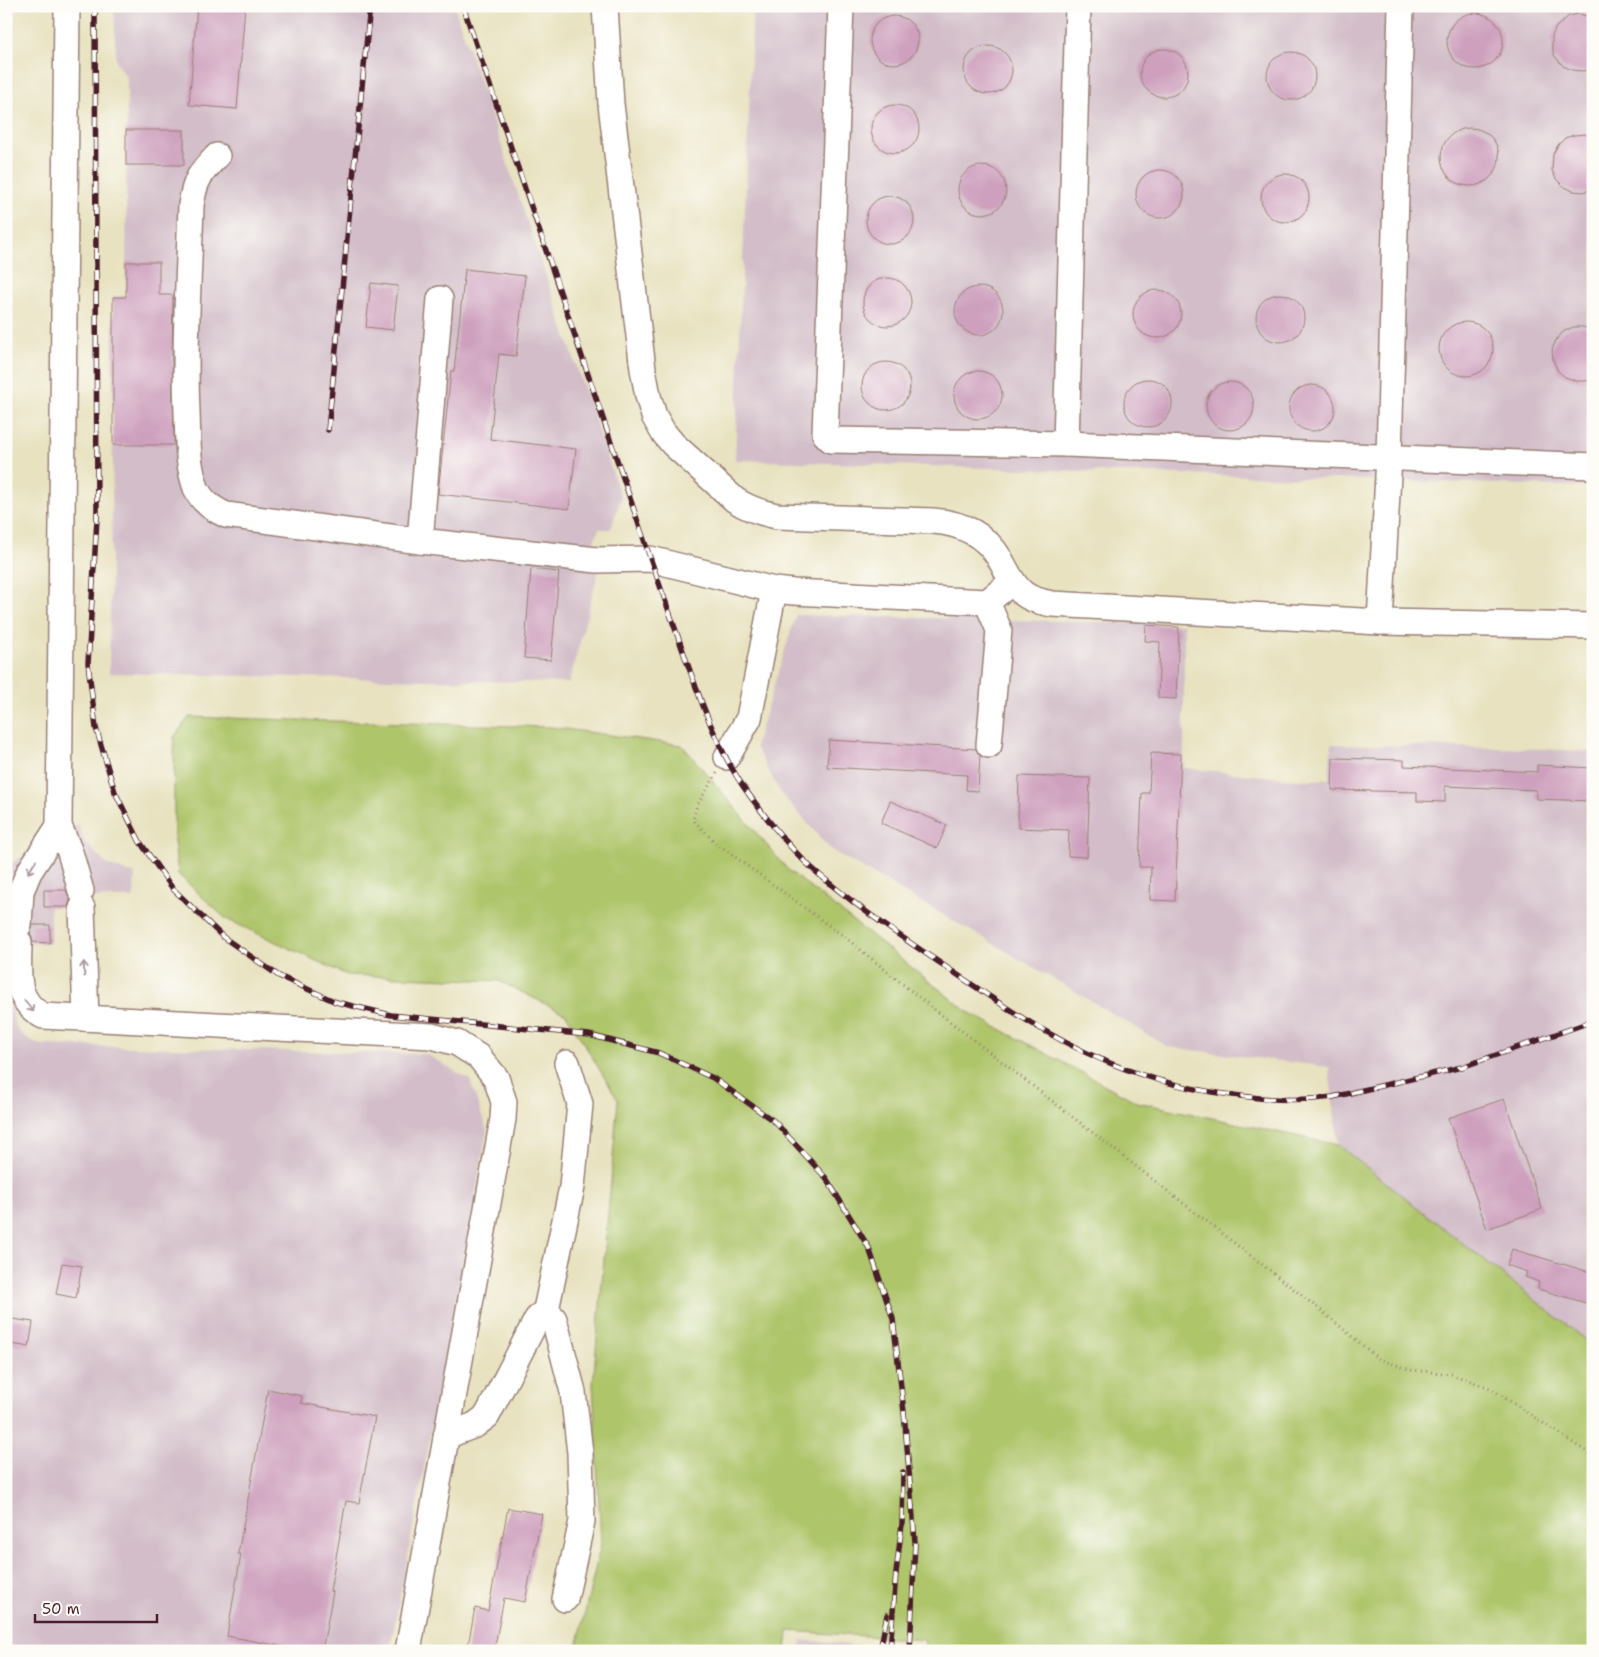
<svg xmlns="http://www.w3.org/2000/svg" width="1599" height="1657" viewBox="0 0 1599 1657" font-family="'Shantell Sans',sans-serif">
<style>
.industrial{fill:#d2bdc8}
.green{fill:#aec56a;stroke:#7c724a}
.building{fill:#cea0be}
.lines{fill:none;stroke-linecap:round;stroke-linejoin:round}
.minor-casing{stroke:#998076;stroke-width:28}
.path{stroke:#998076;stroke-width:3;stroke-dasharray:1 4;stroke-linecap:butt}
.minor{stroke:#fff;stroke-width:25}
.rail-casing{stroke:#4a1f2b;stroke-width:5.5}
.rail{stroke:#fdfcf7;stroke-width:4;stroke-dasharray:11;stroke-linecap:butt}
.oneway{stroke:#ae9aa0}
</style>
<rect width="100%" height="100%" fill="#fdfcf7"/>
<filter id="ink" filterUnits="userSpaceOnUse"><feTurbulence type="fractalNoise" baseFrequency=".02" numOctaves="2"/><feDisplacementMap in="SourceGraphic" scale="10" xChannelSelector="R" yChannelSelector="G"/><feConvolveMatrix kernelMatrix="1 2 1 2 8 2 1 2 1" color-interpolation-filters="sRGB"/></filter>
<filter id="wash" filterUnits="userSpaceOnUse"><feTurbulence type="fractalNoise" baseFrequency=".0096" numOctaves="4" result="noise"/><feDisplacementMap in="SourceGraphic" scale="20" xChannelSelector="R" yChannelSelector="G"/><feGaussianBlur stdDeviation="1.12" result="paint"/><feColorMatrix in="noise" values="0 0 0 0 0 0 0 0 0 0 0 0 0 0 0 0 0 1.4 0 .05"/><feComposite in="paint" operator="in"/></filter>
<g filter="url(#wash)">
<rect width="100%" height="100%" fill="#e8e2c0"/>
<g class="industrial">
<path d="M114,6h340l167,491 -10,32h-12l-6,14 6,26 -30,114 -460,-10 4,-228v-148l13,-1 1,-218 -11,-17z"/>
<path d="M753,6h840v481l-858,-27z"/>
<path d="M796,615l388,9v144l119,12 26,-1 2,-35 214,5 48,3v594l-255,-201 -9,-78 -161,-20 -102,-61 -235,-136 -51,-58 -25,-46z"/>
<path d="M78,826l6,14 13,15 11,10 16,6 11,2 -1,25h-42l-1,10 -41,-1v36l-40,-1 4,79 4,10 11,9 12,5 385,9 44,26 17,51 -97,520h-384v-785l17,-10 10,-11 7,-15z"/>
<path d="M801,1640l101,11h-102z"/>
</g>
<path class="green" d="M189,717l362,10 131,18 105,124 181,143 169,90 201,43 255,201v305h-669l1,-11 -137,-9 -2,20h-210l25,-107 -8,-160 25,-284 -52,-86 -67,-33 -152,-6 -121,-56 -48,-45 -4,-32v-105z"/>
<g id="blocks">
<g class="building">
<path d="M197,6h48l-8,103 -48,-4z"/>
<circle cx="1475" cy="41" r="28"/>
<path d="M1578,14l15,3v52l-11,2 -10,-1 -9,-4 -9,-11 -2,-9v-10l4,-9 13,-11z"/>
<circle cx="894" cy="40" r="24"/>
<circle cx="988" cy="70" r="24"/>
<circle cx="1164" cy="73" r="24"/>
<circle cx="1291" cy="76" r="24"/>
<circle cx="895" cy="129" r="24"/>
<circle cx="1470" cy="157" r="29"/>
<rect x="126" y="130" width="58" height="35"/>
<path d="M1585,134l8,4v51l-10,3 -10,-1 -10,-5 -7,-7 -4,-9 1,-16 5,-9 7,-7 9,-3z"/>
<circle cx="982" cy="190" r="24"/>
<circle cx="1160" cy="194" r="24"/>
<circle cx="1285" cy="198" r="24"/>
<circle cx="890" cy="220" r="24"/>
<path d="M126,262h33v33h14l-1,65 2,85h-61v-148h13z"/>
<path d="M465,269l60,7 -9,80 -17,-2 -9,85 86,10 -7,60 -131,-15 13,-123h3z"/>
<circle cx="887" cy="302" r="24"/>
<path d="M371,283l27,3 -5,44 -27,-3z"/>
<circle cx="979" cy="311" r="24"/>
<circle cx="1157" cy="314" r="24"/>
<circle cx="1280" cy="318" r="24"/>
<circle cx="1466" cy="349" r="27"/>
<path d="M1573,327h10l10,4v47l-7,3h-10l-11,-4 -7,-6 -5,-11 -1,-10 4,-10 7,-8z"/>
<circle cx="886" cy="386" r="24"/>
<circle cx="978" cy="395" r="24"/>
<circle cx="1148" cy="403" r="24"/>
<circle cx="1230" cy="406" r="24"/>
<circle cx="1312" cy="408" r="23"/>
<path d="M531,569l28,3 -8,88 -27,-2z"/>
<path d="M1146,625l33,2 -3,72 -18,-1 2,-56 -15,-1z"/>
<path d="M829,740l147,9 4,7 -2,35 -12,-1 1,-15 -140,-8z"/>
<path d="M1151,753l30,1 -6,147 -25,-1 1,-33h-12l3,-74h7z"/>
<path d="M1333,758l71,2v6l133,6v-7l56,3v33l-57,-2v-9l-91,-4v16l-28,-1v-9l-85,-2z"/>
<path d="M1019,776l71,2 -3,79 -19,-1 1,-26 -51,-2z"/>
<path d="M890,801l57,24 -10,23 -56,-25z"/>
<path d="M44,890h22l4,10 -2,7h-24z"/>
<path d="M33,925h17v18l-17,-1 -3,-8z"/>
<path d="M1504,1099l38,110 -55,20 -39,-111z"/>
<path d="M1512,1249l81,24v32l-55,-16 1,-7 -14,-5 2,-5 -20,-7z"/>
<path d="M62,1263l20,3 -6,32 -20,-4z"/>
<path d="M6,1318l27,4 -4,25 -23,-4z"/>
<path d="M268,1389l34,7 -1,7 74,14 -16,86 -13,-2 -16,90 3,1 -11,59h-16l-79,-15 14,-82h-3z"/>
<path d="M508,1508l34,6 -17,88 -21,-4 -10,53h-27l8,-43 13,3z"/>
</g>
</g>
</g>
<g filter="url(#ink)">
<use href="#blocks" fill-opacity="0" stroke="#998076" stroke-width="1"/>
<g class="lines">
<g class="minor-casing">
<g id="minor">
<path d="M67,6l-8,820 11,26 11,39"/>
<path d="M605,6l6,98 32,265 5,27 6,20 9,16 10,12 62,56c14,9 26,13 42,16l156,5c28,2 52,13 67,38 7,12 12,26 24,35 8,6 18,8 28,10l328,18 213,4"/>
<path d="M841,6l-16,428 6,6 235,4 527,22"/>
<path d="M217,156c-18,18 -22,24 -26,49 -2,69 -7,138 -4,207 1,25 0,52 9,76 6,14 17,21 30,27l194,26 177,19 53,-1 124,31 20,2 193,10 25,-20"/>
<path d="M1066,444l12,-438"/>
<path d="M420,541l20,-242"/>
<path d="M987,602l12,28 -10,115"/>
<path d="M1380,622l9,-165 12,-451"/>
<path d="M727,757l22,-39 25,-128"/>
<path d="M82,908l4,110"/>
<path d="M19,925l2,-34 8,-19 30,-46"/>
<path d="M19,942c0,30 -6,58 24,74l389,20 25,7 22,14 17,21 8,24 -1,17 -95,532"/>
<path d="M546,1310l8,9 19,73 7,61 2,68 -17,78"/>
<path d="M446,1436l29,-11 12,-9 50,-97 9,-9 26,-123 8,-83 -13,-41"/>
</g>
</g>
<path class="path" d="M717,773l-20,32 -4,15 23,23 130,95 75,61 397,309 61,51 32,11 40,4 39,14 103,68"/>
<use href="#minor" class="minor"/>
<g class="rail-casing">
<g id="rail">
<path d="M95,6l2,513 -9,144 8,65 19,64 25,50 33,47 50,48 56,39 57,26 55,13 198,20 70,18 54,25 62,44 51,56 43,70 24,71 11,93 11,130 -5,109"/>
<path d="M463,6c58,169 115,338 172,507 15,46 32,92 48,138 17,48 36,104 67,145 21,28 43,57 71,80 52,44 111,81 168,120 79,54 156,90 252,100 30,4 62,5 92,1l129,-30 131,-46"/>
<path d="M328,430l42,-424"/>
<path d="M880,1651l7,-36"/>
<path d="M890,1651l6,-78 6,-49 1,-52"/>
</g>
</g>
<use href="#rail" class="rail"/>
</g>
<defs><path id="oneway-shaft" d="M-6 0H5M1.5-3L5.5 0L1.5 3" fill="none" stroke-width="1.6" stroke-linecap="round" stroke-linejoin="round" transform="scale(1.25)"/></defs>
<g class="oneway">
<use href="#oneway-shaft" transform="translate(32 867) rotate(122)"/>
<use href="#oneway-shaft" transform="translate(84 969) rotate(-92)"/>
<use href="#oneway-shaft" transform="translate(29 1006) rotate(50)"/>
</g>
</g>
<rect width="1599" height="1657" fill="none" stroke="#fdfcf7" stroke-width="25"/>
<path d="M35 1614v8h122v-8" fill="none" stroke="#4a1f2b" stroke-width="2.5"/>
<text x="42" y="1614" font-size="15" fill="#4a1f2b" stroke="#fdfcf7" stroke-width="4" paint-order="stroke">50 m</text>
</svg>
